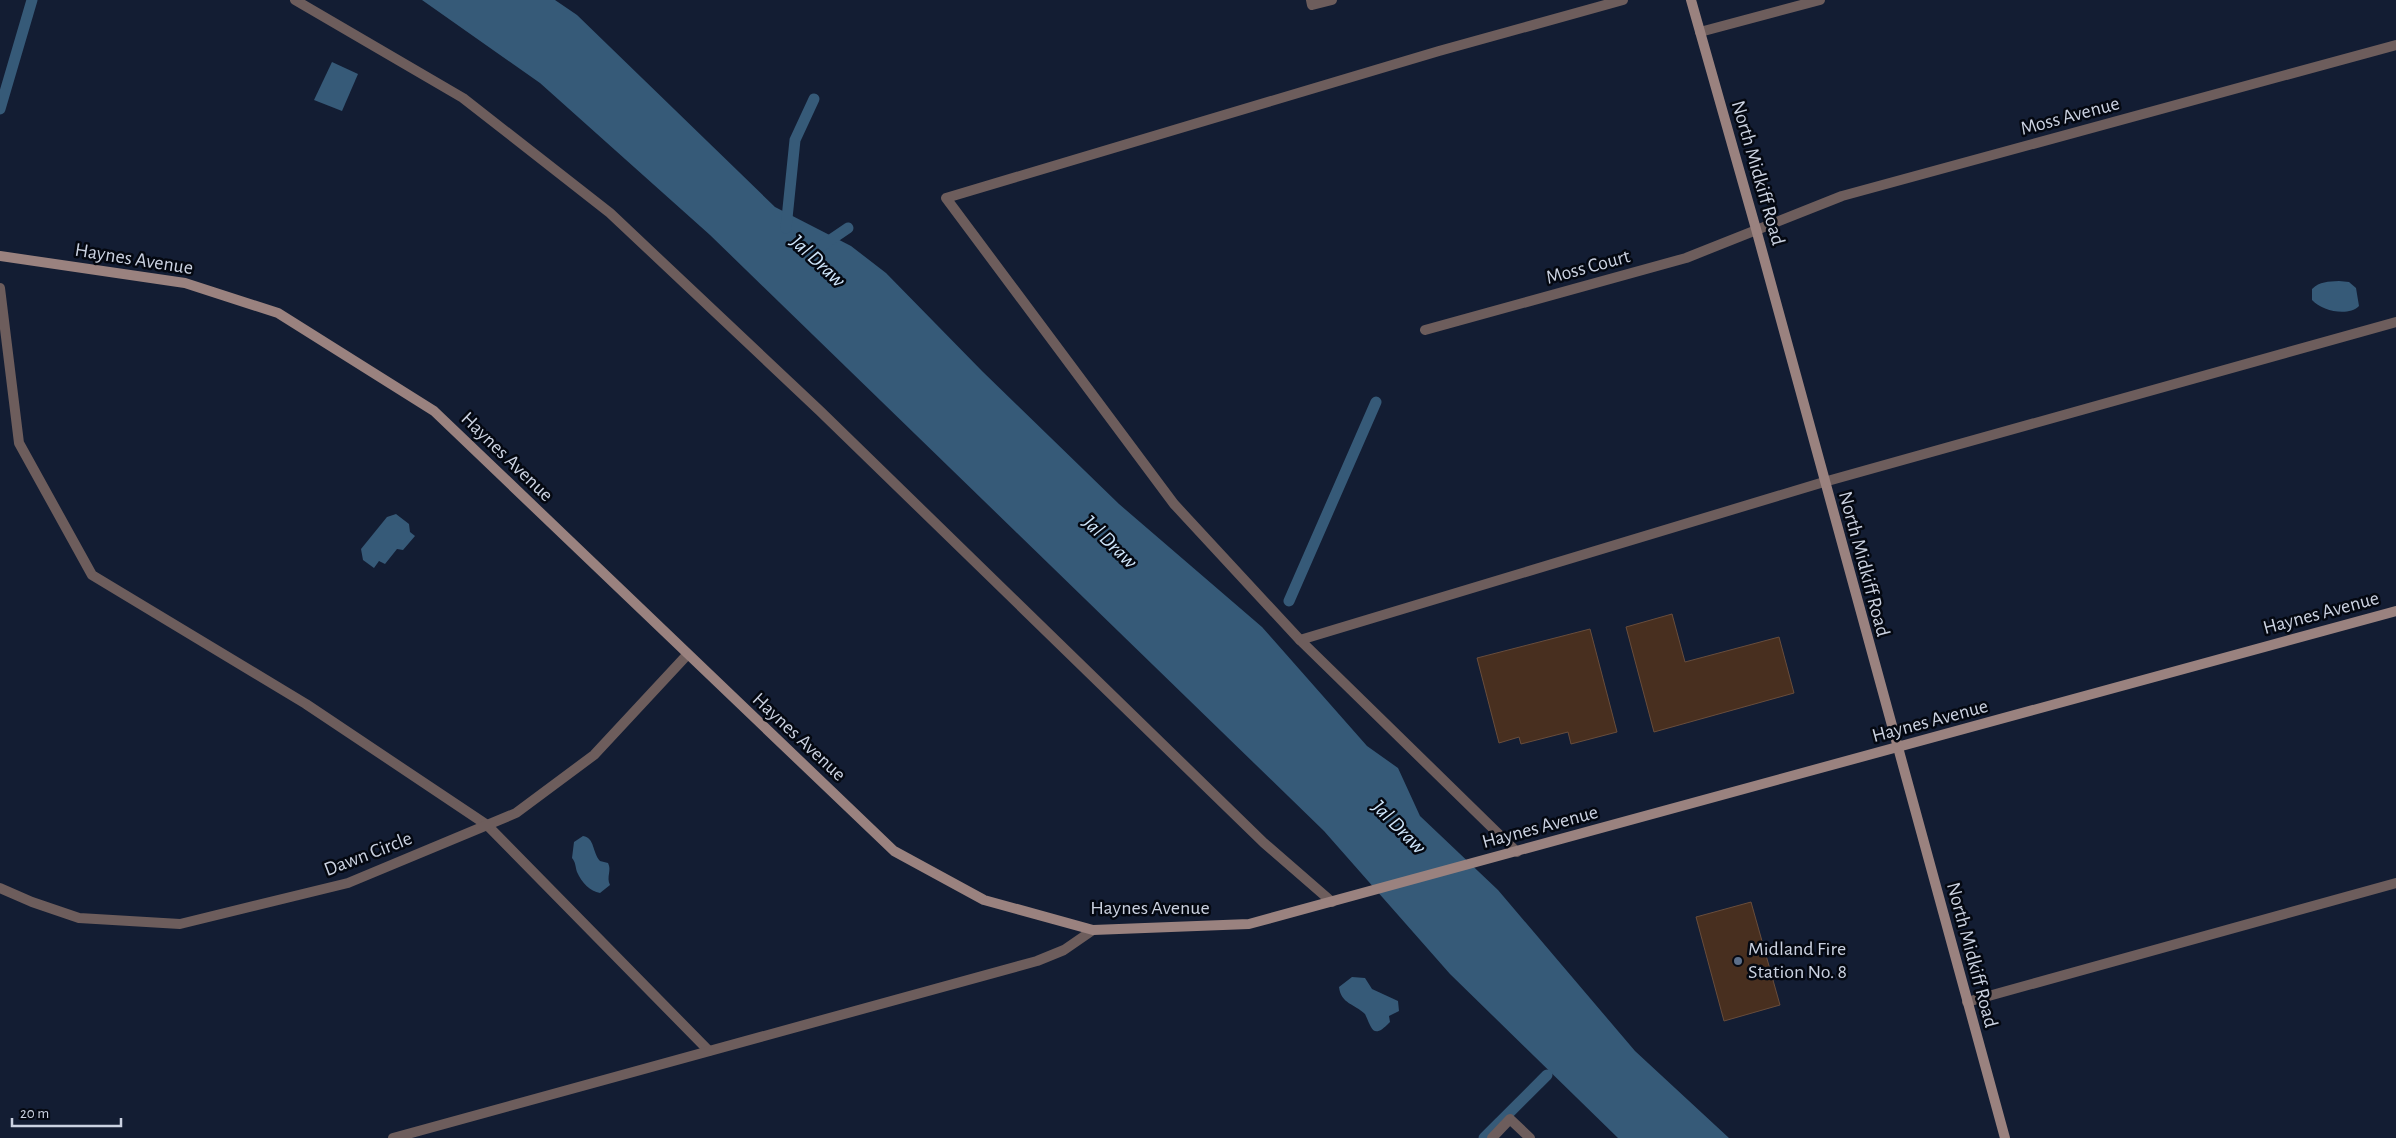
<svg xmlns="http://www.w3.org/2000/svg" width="2396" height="1138" viewBox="0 0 2396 1138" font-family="'Alegreya Sans',sans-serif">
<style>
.water{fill:#365a78}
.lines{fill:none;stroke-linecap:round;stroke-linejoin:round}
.stream{stroke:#365a78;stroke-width:11}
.building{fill:#482f1f;stroke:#684d3c}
.lane{stroke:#6d5d5c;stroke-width:10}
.street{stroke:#6d5d5c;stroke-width:10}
.secondary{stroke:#9a827f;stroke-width:10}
.service-dot{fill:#5c6f8a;stroke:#040811;stroke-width:2}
.labels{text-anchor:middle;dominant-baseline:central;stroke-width:5;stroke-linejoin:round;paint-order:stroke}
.street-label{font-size:20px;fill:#cbd2e1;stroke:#040811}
.poi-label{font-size:20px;fill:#cbd2e1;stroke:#040811;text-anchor:start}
.water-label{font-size:21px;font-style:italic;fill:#d0e7fc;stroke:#040811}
</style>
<rect width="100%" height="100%" fill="#131d33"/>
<g class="water">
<path d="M422,0h133l22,15 198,192 76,39 35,27 96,98 137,133 143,123 105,119 31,22 22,48 78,74 137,161 94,87h-111l-168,-164 -126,-143 -614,-596 -170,-152z"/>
<path d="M332,62l26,12 -16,37 -28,-11z"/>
<path d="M2339,281l10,1 7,6 3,18c-11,11 -37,5 -47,-6v-11c8,-8 16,-7 27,-8z"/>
<path d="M396,514l13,10 1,8 5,4 -12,14 -6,-1 -12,15 -6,-3 -5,7 -11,-8 -2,-11 26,-32z"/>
<path d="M583,836c12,2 9,16 17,25l8,2c4,7 -2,14 2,22l-10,8c-10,-2 -18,-10 -23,-21 -2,-6 -1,-9 -5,-14l2,-16z"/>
<path d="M1352,977l13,1 7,11 26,12 1,10 -10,5 1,6c-17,18 -18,7 -25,-8 -10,-10 -24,-10 -26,-27z"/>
</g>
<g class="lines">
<g class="stream">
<path d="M0,109l32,-109"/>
<path d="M786,228l9,-88 19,-41"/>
<path d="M823,245l25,-17"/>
<path d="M1289,601l87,-199"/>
<path d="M1484,1138l63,-63"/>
</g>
</g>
<g class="building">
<path d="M1672,614l13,48 94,-25 15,56 -140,39 -28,-105z"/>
<path d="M1590,629l27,103 -46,12 -3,-12 -47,12 -2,-7 -20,6 -22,-85z"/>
<path d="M1751,902l29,103 -56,16 -28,-104z"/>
</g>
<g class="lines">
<g class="lane">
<path d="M295,0l168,98 147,115 210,198 444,432 68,59"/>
<path d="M1311,0l1,5 20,-5"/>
<path d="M1700,32l120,-32"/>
<path d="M0,288l19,155 73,132 214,129 181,121 222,226"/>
<path d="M1300,640l-126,-136 -228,-306 493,-147 184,-51"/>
<path d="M1517,852l-217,-212 524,-158 572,-160"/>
<path d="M1967,1002l429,-119"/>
<path d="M393,1138l644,-177 27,-11 29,-20"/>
<path d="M1492,1138l18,-19 20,19"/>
</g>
<g class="street">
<path d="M1425,330l261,-72 156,-62 554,-151"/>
<path d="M0,888l32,14 47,16 101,6 168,-41 168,-70 78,-58 93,-100"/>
</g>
<g class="secondary">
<path d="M1691,0l65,229 249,909"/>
<path d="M0,256l185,27 93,30 156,98 460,440 90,49 109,30 156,-6 1147,-313"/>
</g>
</g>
<circle class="service-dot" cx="1738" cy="961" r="5"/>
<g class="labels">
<g class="street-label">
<text transform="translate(2070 116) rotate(-15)">Moss Avenue</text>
<text transform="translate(1758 173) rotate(74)">North Midkiff Road</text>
<text transform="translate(134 259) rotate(9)">Haynes Avenue</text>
<text transform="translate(1588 267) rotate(-15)">Moss Court</text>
<text transform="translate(507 457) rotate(44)">Haynes Avenue</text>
<text transform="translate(1864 564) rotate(75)">North Midkiff Road</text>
<text transform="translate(2321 613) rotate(-15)">Haynes Avenue</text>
<text transform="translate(1930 721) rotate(-15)">Haynes Avenue</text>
<text transform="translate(799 737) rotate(43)">Haynes Avenue</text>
<text transform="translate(1540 827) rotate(-15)">Haynes Avenue</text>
<text transform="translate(368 854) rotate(-21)">Dawn Circle</text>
<text x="1150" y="908">Haynes Avenue</text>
<text transform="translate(1972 955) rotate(75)">North Midkiff Road</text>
</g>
<g class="poi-label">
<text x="1748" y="949">Midland Fire<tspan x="1748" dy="23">Station No. 8</tspan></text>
</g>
<g class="water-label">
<text transform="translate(818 261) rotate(43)">Jal Draw</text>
<text transform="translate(1110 542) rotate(44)">Jal Draw</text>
<text transform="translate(1399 827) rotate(45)">Jal Draw</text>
</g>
</g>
<path d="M12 1118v8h109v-8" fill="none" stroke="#cbd2e1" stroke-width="2.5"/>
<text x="20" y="1118" font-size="15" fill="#cbd2e1" stroke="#040811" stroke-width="4" paint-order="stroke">20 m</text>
</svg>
